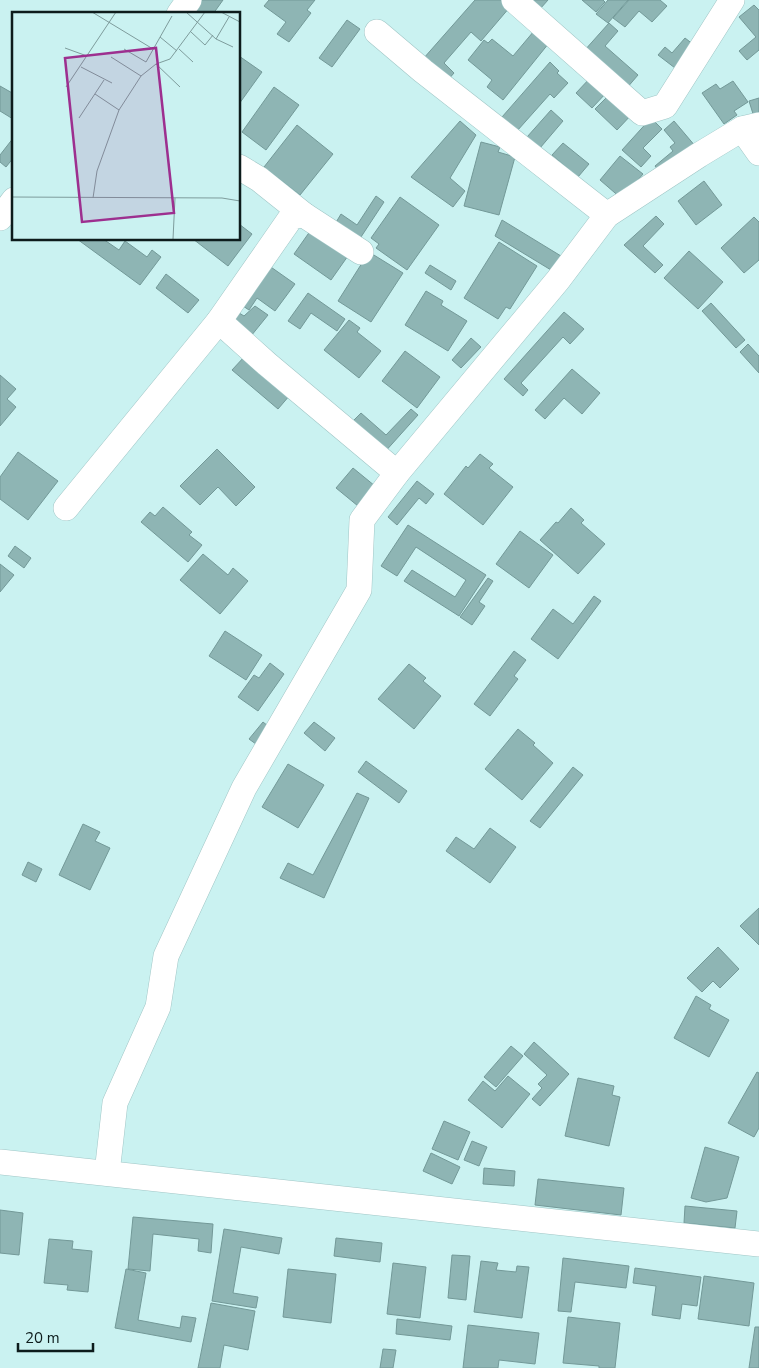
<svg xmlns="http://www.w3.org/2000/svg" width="759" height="1368" viewBox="0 0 759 1368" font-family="'Nunito Sans',sans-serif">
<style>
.building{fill:#8eb5b4;stroke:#739998}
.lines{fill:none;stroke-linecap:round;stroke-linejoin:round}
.minor-casing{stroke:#a0c6c6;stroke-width:26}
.minor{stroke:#fff;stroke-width:25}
.inset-road{fill:none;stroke:#7e9c9c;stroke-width:1}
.view{fill:#9d2f8f;fill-opacity:0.15;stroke:#9d2f8f;stroke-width:2.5}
.inset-edge{fill:none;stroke:#0d1c1c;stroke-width:2.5}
</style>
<rect width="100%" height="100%" fill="#caf2f1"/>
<g class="building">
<path d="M201,0h22l-10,14h-22z"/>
<path d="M269,0h46l-8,10 4,3 -22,29 -12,-8 9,-12 -22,-16z"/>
<path d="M475,0h27l8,7 -29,34 -10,-9 -27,31 10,10 -7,8 -24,-22z"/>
<path d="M530,0h18l-8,9z"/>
<path d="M582,0h21l2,2 -9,10z"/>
<path d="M608,0h20l-20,23 -12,-9z"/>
<path d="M629,0h31l7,6 -15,16 -13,-11 -14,16 -12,-9z"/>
<path d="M754,5l5,5v40l-12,10 -8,-9 17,-14 -17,-20z"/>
<path d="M347,20l13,9 -28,38 -13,-9z"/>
<path d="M609,23l9,8 -13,15 33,29 -12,14 -42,-38z"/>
<path d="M534,31l15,12 -46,57 -16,-13 5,-7 -24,-20 16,-20 4,3 4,-4 21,17z"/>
<path d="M685,38l9,7 -19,23 -17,-13 7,-8 7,6z"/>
<path d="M239,56l23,16 -23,32z"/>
<path d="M550,62l9,9 -2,2 11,10 -14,15 -4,-4 -33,37 -15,-14z"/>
<path d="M592,76l16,15 -16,17 -16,-15z"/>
<path d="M733,81l15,21 -14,9 3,4 -13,9 -22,-31 14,-9 4,5z"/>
<path d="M0,86l14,8 -1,25 -13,-8z"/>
<path d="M274,87l25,18 -33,45 -24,-18z"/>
<path d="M612,92l22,20 -17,18 -22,-21z"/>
<path d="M759,98v18l-5,1 -5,-16z"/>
<path d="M551,110l12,11 -23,27 -13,-11z"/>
<path d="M651,118l11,11 -19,19 8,8 -10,11 -19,-17z"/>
<path d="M460,121l16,14 -26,43 15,13 -12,16 -42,-30z"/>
<path d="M674,121l22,26 -34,28 -7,-9 18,-15 -3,-4 5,-4 -11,-13z"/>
<path d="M297,125l36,29 -33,41 -36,-28z"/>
<path d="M14,137v20l-8,10 -6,-5v-7z"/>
<path d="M481,142l19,5 -2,5 17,5 -16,58 -35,-9z"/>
<path d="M563,143l26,21 -11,13 -26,-22z"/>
<path d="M620,156l23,18 -21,25 -22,-19z"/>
<path d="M704,181l18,24 -26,20 -18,-24z"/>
<path d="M376,196l8,6 -25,38 -24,-16 6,-10 16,11z"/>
<path d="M400,197l39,28 -32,45 -31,-22 3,-4 -8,-6z"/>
<path d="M656,216l8,8 -21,22 20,19 -8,8 -31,-28z"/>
<path d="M754,217l5,5v38l-15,13 -23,-25z"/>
<path d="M502,220l59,36 -10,14 -56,-34z"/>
<path d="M239,224l13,10 -24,32 -35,-27h46z"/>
<path d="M313,227l37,26 -19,27 -37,-26z"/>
<path d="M77,239h26l16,11 6,-9 22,16 5,-7 9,7 -21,28z"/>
<path d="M499,242l38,24 -27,43 -4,-2 -8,12 -34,-21z"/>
<path d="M689,251l34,31 -25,27 -34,-31z"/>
<path d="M369,252l34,21 -32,49 -33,-21z"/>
<path d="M268,265l27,19 -20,27 -18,-13 -8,12 -9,-6z"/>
<path d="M430,265l26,16 -5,9 -26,-17z"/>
<path d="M166,274l33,26 -11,13 -32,-25z"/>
<path d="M426,291l17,10 -2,4 26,16 -19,30 -43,-26z"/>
<path d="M308,293l37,26 -8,12 -26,-18 -11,16 -12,-8z"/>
<path d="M711,303l34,37 -9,8 -34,-37z"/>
<path d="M255,306l13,9 -17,21 -27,-17 7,-11 13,8z"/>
<path d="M564,312l20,17 -14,15 -7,-7 -42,46 7,7 -5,6 -19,-17z"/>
<path d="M349,320l11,8 -3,4 24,19 -22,27 -35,-28z"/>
<path d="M471,338l10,9 -20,21 -9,-8z"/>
<path d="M748,344l11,12v17l-19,-21z"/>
<path d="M405,351l35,26 -23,31 -35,-27z"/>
<path d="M245,356l45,39 -12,14 -46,-39z"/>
<path d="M572,369l28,24 -18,21 -18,-16 -19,21 -10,-9z"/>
<path d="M0,375l16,14 -9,10 9,8 -16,19z"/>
<path d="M411,409l7,6 -35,39 -33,-30 11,-11 25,22z"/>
<path d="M217,449l38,38 -19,19 -18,-19 -18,18 -20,-19z"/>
<path d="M18,452l40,29 -30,39 -28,-21v-22z"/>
<path d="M480,454l13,10 -4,4 24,19 -30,38 -39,-31 22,-28 2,2z"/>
<path d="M353,468l22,18 -17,20 -22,-18z"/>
<path d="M417,481l17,13 -8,10 -7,-6 -22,27 -9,-8z"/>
<path d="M163,507l29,25 -3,3 13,10 -14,17 -47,-40 9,-10 5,4z"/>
<path d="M571,508l13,12 -3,3 24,21 -27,30 -38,-34 16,-18 2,1z"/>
<path d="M408,525l78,50 -27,41 -55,-35 8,-11 43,27 11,-17 -50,-33 -19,29 -16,-10z"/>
<path d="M520,531l33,24 -24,33 -33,-24z"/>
<path d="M15,546l16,12 -7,10 -16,-12z"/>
<path d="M203,554l25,21 5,-7 15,13 -28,33 -40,-34z"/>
<path d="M0,564l14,11 -14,17z"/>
<path d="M488,578l5,3 -14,21 6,4 -13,19 -12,-8z"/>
<path d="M594,596l7,5 -43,58 -27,-20 22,-30 20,15z"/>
<path d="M225,631l37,24 -16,25 -37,-24z"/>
<path d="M514,651l12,9 -12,16 4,3 -28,37 -16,-12z"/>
<path d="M270,663l14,11 -26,37 -20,-14 16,-22 5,3z"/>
<path d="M409,664l17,14 -3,3 18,15 -27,33 -36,-30z"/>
<path d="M263,722l10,8 -13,17 -11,-8z"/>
<path d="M314,722l21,16 -10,13 -21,-18z"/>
<path d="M518,729l17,14 -2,2 20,18 -31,37 -37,-31z"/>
<path d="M366,761l41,30 -8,12 -41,-31z"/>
<path d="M288,764l36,21 -26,43 -36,-21z"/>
<path d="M573,767l10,8 -43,53 -10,-7z"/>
<path d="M357,793l12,5 -45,100 -44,-20 8,-15 25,12z"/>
<path d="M83,824l17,8 -5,9 15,7 -20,42 -31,-15z"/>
<path d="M490,828l26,19 -26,36 -44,-32 10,-14 18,12z"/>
<path d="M28,862l14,7 -6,13 -14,-7z"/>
<path d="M759,908v37l-19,-19z"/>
<path d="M718,947l21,22 -19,19 -7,-7 -11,11 -15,-14z"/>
<path d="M696,996l15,9 -2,4 20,11 -20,37 -35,-19z"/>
<path d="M534,1042l35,32 -29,32 -8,-7 10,-11 -4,-4 9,-9 -23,-21z"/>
<path d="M511,1046l12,10 -27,31 -12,-10z"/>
<path d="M757,1072l2,1v55l-5,9 -26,-14z"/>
<path d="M508,1076l22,18 -28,34 -34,-28 15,-19 12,10z"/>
<path d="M578,1078l36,8 -2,9 8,2 -11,49 -44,-10z"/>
<path d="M444,1121l26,11 -12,28 -26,-11z"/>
<path d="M472,1141l15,6 -8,19 -15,-6z"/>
<path d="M705,1147l34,10 -12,41 -21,4 -15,-4z"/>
<path d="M431,1153l29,14 -8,17 -29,-13z"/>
<path d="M484,1168l31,3 -1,15 -31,-2z"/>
<path d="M538,1179l86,9 -3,27 -86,-10z"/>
<path d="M685,1206l52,5 -2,17 -51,-5z"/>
<path d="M0,1210l23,3 -4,42 -19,-2z"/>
<path d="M133,1217l80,7 -2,29 -13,-2 1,-12 -46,-5 -3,37 -22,-2z"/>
<path d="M224,1229l58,9 -3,16 -38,-7 -8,46 25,4 -2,11 -44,-7z"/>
<path d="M336,1238l46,5 -2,19 -46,-6z"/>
<path d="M49,1239l24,2 -1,8 20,2 -4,41 -21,-2 1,-5 -24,-2z"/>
<path d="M452,1255l18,1 -4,44 -18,-2z"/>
<path d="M563,1258l66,8 -3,22 -51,-6 -4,30 -13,-1z"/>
<path d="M481,1261l17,2 -2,7 20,2 1,-6 12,1 -7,51 -48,-6z"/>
<path d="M393,1263l33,4 -6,51 -33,-4z"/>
<path d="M635,1268l66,9 -4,29 -15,-2 -2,15 -28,-4 4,-29 -23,-3z"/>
<path d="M126,1269l20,4 -8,47 42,8 2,-12 14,2 -5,24 -76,-14z"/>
<path d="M288,1269l48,5 -5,49 -48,-6z"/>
<path d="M704,1276l50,7 -5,43 -51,-7z"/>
<path d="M211,1303l44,8 -7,39 -24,-5 -4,23h-22z"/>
<path d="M568,1317l52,6 -5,45h-16v-2l-36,-3z"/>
<path d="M397,1319l55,7 -2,14 -54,-6z"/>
<path d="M468,1325l71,8 -4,31 -36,-4 -1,8h-35z"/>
<path d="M755,1327h4v41h-10z"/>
<path d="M383,1349l13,1 -3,18h-13z"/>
</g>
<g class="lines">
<g class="minor-casing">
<g id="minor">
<path d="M514,0l128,113 23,-7 67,-106"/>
<path d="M179,14l10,-14"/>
<path d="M377,32l46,39 184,144"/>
<path d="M742,129l17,24"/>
<path d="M239,167l20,12 45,36 57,37"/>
<path d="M0,218l14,-18"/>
<path d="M219,321l48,43 130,109"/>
<path d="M66,508l153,-187 73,-105 12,-1"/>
<path d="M0,1162l759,82"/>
<path d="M107,1173l8,-70 43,-96 8,-51 78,-168 115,-198 3,-70 35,-47 161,-193 49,-65 92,-60 43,-26 17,-4"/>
</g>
</g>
<use href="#minor" class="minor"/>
</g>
<g transform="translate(12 12)">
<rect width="228" height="228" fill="#caf2f1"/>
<path class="inset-road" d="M80,0l61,37M174,0l30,27 17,8M209,0l19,10M179,20l14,13 8,-10M148,25l17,14M204,27l13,-22M53,36l22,8M112,37l22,13 26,-46M167,37l14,13M99,45l30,19M144,52l24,23M69,55l31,16M54,75l50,-75M83,82l24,16M67,106l25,-38M0,185l210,1 18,3M81,186l4,-27 22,-61 22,-34 15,-12 14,-5 35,-47M161,227l2,-41"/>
<path class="view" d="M144,36l18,165 -92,9 -17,-164z"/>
<rect width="228" height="228" class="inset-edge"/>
</g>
<path d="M18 1343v8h75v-8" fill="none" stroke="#0d1c1c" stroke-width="2.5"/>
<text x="25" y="1343" font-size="15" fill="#0d1c1c" stroke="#caf2f1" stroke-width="4" paint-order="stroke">20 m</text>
</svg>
